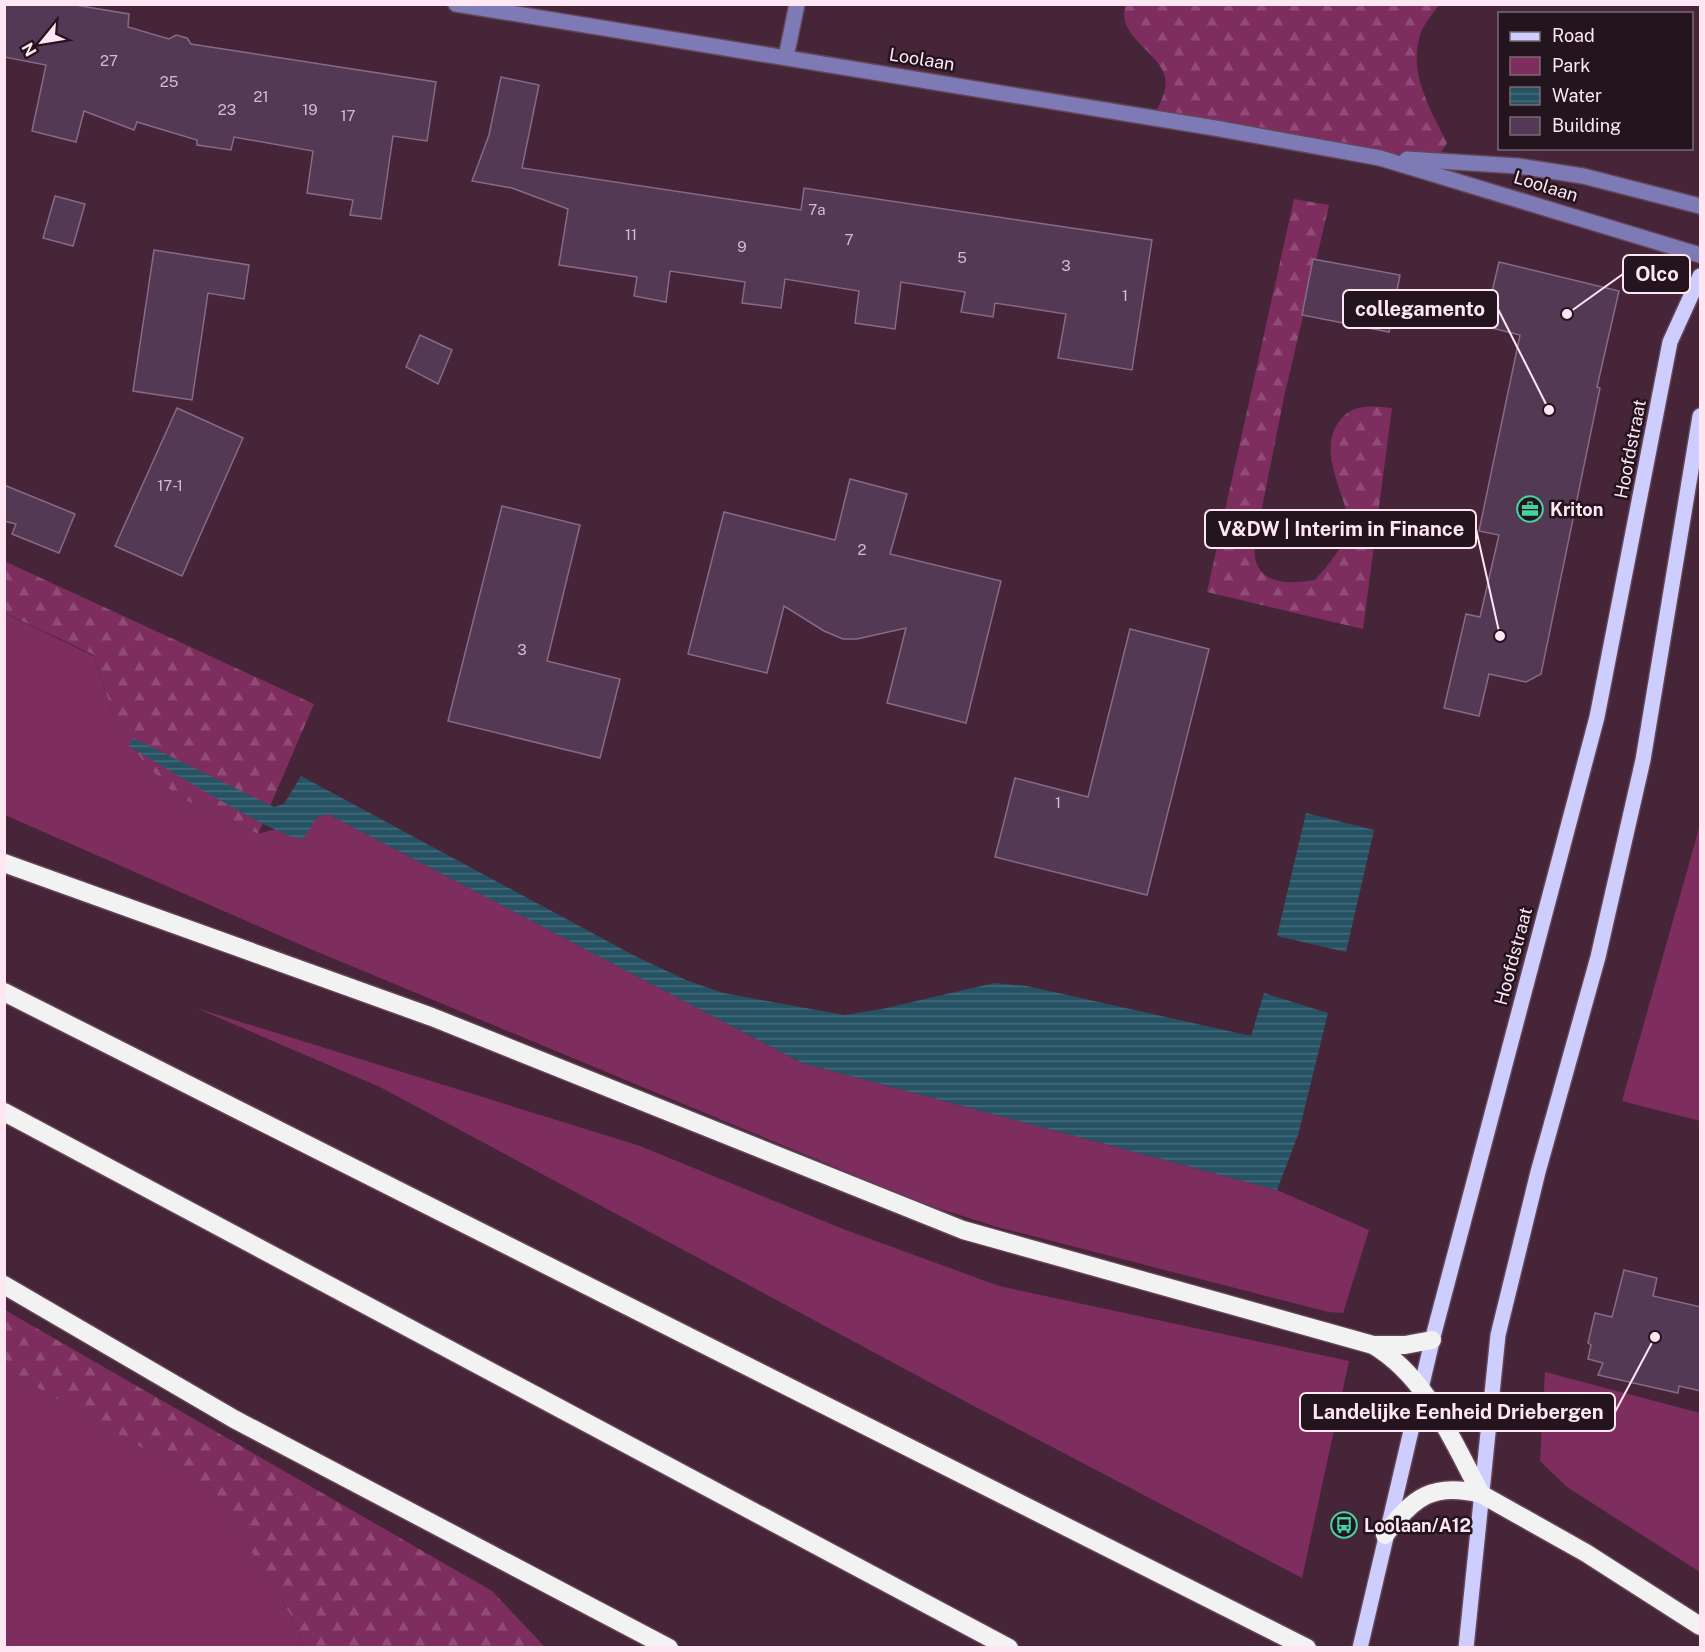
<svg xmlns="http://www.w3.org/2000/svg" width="1705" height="1652" viewBox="0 0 1705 1652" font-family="'Public Sans',sans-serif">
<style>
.green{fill:#7d2e5f}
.forest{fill:url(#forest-firs)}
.water{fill:url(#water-rules)}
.building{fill:#543955;stroke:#876988;stroke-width:1.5}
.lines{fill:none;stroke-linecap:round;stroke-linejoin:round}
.minor-casing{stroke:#644457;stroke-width:18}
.major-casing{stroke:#644457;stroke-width:18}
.highway-casing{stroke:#644457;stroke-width:21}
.minor{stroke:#7d7ab6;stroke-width:15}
.major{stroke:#cdcdfe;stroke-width:15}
.highway{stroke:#f2f2f2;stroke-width:18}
.labels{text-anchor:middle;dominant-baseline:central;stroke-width:5;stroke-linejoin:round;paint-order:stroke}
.number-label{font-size:15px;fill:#d4bccc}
.street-label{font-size:18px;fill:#fee7f3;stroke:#24141d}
.poi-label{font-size:18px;font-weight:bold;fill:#fee7f3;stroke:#24141d;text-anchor:start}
.leader{fill:none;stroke:#fee7f3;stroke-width:2}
.callout-dot{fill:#fee7f3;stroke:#24141d;stroke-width:2}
.callout{fill:#24141d;stroke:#fee7f3;stroke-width:2}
.callout-label{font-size:20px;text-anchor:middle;font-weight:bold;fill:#fee7f3}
</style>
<defs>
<pattern id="forest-firs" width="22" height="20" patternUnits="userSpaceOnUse" patternTransform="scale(1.5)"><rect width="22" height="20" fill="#7d2e5f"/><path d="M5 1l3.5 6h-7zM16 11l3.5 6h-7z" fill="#904c76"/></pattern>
<pattern id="water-rules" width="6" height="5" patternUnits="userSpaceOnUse" patternTransform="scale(1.5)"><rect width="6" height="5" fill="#265364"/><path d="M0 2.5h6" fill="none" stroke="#476c7b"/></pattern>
</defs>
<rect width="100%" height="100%" fill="#472539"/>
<g class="green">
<path d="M4,613l90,43 19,59 27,42 35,38 83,39 70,-20 474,249 475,127 92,40 -26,83 -14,-1 -332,-85 -75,-24 -614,-255 -303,-133z"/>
<path d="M1700,825v296l-78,-20z"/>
<path d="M196,1008l444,138 203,83 156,57 350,75 -47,217 -330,-173 -592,-318z"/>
<path d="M5,1369l207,119 77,124 16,35 -300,1z"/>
<path d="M1545,1372l155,41v159l-133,-85 -27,-26z"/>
</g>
<g class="forest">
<path d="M1126,4l313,1c-6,8 -14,18 -18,27 -14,41 9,76 26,111l-11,17 -284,-40c4,-10 11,-20 13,-31 8,-34 -52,-48 -39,-85z"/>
<path d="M1294,199l35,6 -45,192 -29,146c0,5 -1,14 1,19 9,25 39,21 59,18 15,-17 32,-36 33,-60 1,-5 -3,-12 -4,-17 -8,-25 -22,-56 -6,-80 13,-20 34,-17 54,-15l-29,221 -156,-37z"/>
<path d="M4,561l310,143 -56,130 -83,-39 -35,-38 -27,-42 -19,-60 -89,-42z"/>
<path d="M5,1310l487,281 53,56h-240l-16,-35 -77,-124 -207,-119z"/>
</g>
<g class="water">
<path d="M133,738l141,69 10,-3 17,-28 332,179 53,25 37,13 121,22 38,-6 112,-26 33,3 224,50 13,-43 64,20 -30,122 -21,55 -475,-127 -474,-249 -11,3 -14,22c-19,3 -149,-78 -174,-93z"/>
<path d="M1306,813l68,17 -28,122 -69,-16z"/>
</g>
<g class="building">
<path d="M4,4h65l60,10 -1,13 41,12 7,-4 11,3 4,6 245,38 -9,59 -34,-5 -12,83 -31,-4 3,-15 -46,-7 6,-42 -79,-14 -3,13 -34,-5v-5l-60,-18 -3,8 -50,-19 -8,31 -44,-11 14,-66 -42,-8z"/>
<path d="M501,77l38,8 -17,83 279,42 3,-22 348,52 -20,130 -74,-12 8,-44 -71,-11 -2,14 -32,-5 4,-20 -64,-10 -6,47 -40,-6 4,-32 -74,-12 -4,29 -39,-5 3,-21 -75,-11 -4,31 -32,-6 3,-19 -78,-12 9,-56 -56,-21 -40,-7 17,-46z"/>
<path d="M55,196l30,8 -12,42 -30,-8z"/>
<path d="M154,250l95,15 -5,34 -36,-6 -16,107 -59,-9z"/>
<path d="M1313,259l87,16 -11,57 -87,-17z"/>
<path d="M1499,262l120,29 -22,96 3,1 -59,286 -15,8 -37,-8 -10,42 -35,-8 22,-94 14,3 19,-82 -20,-4 41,-196 -36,-9z"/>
<path d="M420,335l32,15 -14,34 -32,-17z"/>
<path d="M177,408l66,30 -61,138 -67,-30z"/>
<path d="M850,479l57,15 -17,60 111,27 -35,142 -79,-20 19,-75 -49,11h-14l-19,-8 -40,-25 -17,67 -79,-19 36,-142 111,28z"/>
<path d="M4,485l71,29 -16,39 -47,-19 4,-10 -12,-3z"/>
<path d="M502,506l78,19 -33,136 73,18 -20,79 -152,-37z"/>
<path d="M1130,629l79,20 -62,246 -152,-38 20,-79 73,19z"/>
<path d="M1624,1270l33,8 -4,18 48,11v84l-22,-5 -1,7 -80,-18 5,-12 -15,-4 3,-14 -3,-2 7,-30 17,4z"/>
</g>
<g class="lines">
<g class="minor-casing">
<g id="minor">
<path d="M456,4l759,124 165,30 320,97"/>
<path d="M786,57l11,-53"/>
<path d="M1407,159l111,7 65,10 117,30"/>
</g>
</g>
<g class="major-casing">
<g id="major">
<path d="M1360,1648l74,-315 163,-616 73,-375 30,-66"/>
<path d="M1466,1648l32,-313 40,-163 60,-215 45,-197 57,-344"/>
</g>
</g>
<g class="highway-casing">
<g id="highway">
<path d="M4,863l428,154 531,213 410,115c54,32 79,95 108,149"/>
<path d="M4,992l1303,656"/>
<path d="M4,1112l1005,536"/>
<path d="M4,1285l230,134 435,229"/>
<path d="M1373,1345h32l27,-5"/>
<path d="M1385,1535c28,-38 48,-53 96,-41l105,59 114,73"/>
</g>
</g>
<use href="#minor" class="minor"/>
<use href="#major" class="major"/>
<use href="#highway" class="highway"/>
</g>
<defs>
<g id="office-ring" transform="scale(1.35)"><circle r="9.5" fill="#24141d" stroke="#42d4a1" stroke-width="1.5"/><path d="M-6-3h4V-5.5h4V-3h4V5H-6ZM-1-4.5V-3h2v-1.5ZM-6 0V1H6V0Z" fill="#42d4a1"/></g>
<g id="bus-ring" transform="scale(1.35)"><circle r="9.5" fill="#24141d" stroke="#42d4a1" stroke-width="1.5"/><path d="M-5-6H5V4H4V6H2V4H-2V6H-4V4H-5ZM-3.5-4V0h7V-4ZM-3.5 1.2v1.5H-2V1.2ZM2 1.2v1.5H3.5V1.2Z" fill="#42d4a1"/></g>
</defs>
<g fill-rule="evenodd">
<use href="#office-ring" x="1530" y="509"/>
<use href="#bus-ring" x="1344" y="1525"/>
</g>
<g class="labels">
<g class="number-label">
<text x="109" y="60">27</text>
<text x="169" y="81">25</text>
<text x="261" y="96">21</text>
<text x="227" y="109">23</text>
<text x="310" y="109">19</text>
<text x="348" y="115">17</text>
<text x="817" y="209">7a</text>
<text x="631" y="234">11</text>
<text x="849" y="239">7</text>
<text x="742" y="246">9</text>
<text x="962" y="257">5</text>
<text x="1066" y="265">3</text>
<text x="1125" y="295">1</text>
<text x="170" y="485">17-1</text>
<text x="862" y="549">2</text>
<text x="522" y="649">3</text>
<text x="1058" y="802">1</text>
</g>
<g class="street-label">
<text transform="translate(922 59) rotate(9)">Loolaan</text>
<text transform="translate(1546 186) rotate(17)">Loolaan</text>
<text transform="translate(1630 449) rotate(-79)">Hoofdstraat</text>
<text transform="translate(1513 956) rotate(-75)">Hoofdstraat</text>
</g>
<g class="poi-label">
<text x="1550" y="509">Kriton</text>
<text x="1364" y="1525">Loolaan/A12</text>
</g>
</g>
<path class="leader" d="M1567 314L1623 274M1549 410L1498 309M1500 636L1476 529M1655 1337L1615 1412"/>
<g class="callout-dot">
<circle cx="1567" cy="314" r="6"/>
<circle cx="1549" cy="410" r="6"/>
<circle cx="1500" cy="636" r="6"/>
<circle cx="1655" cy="1337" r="6"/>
</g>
<g class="callout">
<rect x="1623" y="255" width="67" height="38" rx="6"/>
<rect x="1343" y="290" width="155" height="38" rx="6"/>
<rect x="1205" y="510" width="271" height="38" rx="6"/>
<rect x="1300" y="1393" width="315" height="38" rx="6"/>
</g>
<g class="callout-label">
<text x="1657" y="281">Olco</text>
<text x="1420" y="316">collegamento</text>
<text x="1341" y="536">V&amp;DW | Interim in Finance</text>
<text x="1458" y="1419">Landelijke Eenheid Driebergen</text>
</g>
<rect width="1705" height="1652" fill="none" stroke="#fee7f3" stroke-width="12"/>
<rect x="1498" y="12" width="195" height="138" fill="#24141d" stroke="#7b6873" stroke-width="1.5"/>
<rect x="1510" y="32" width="30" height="9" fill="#cdcdfe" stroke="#7b6873" stroke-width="1.5"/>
<text x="1552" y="42" font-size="18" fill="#fee7f3">Road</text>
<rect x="1510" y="57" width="30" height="18" fill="#7d2e5f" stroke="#7b6873" stroke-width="1.5"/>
<text x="1552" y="72" font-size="18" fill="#fee7f3">Park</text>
<rect x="1510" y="87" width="30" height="18" fill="url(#water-rules)" stroke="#7b6873" stroke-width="1.5"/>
<text x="1552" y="102" font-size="18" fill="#fee7f3">Water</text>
<rect x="1510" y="117" width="30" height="18" fill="#543955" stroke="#7b6873" stroke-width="1.5"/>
<text x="1552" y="132" font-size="18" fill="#fee7f3">Building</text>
<g transform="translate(42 42) rotate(240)" stroke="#24141d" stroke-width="4.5" paint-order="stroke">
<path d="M0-4.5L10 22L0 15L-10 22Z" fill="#fee7f3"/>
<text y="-9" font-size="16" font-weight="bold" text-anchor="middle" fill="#fee7f3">N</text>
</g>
</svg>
